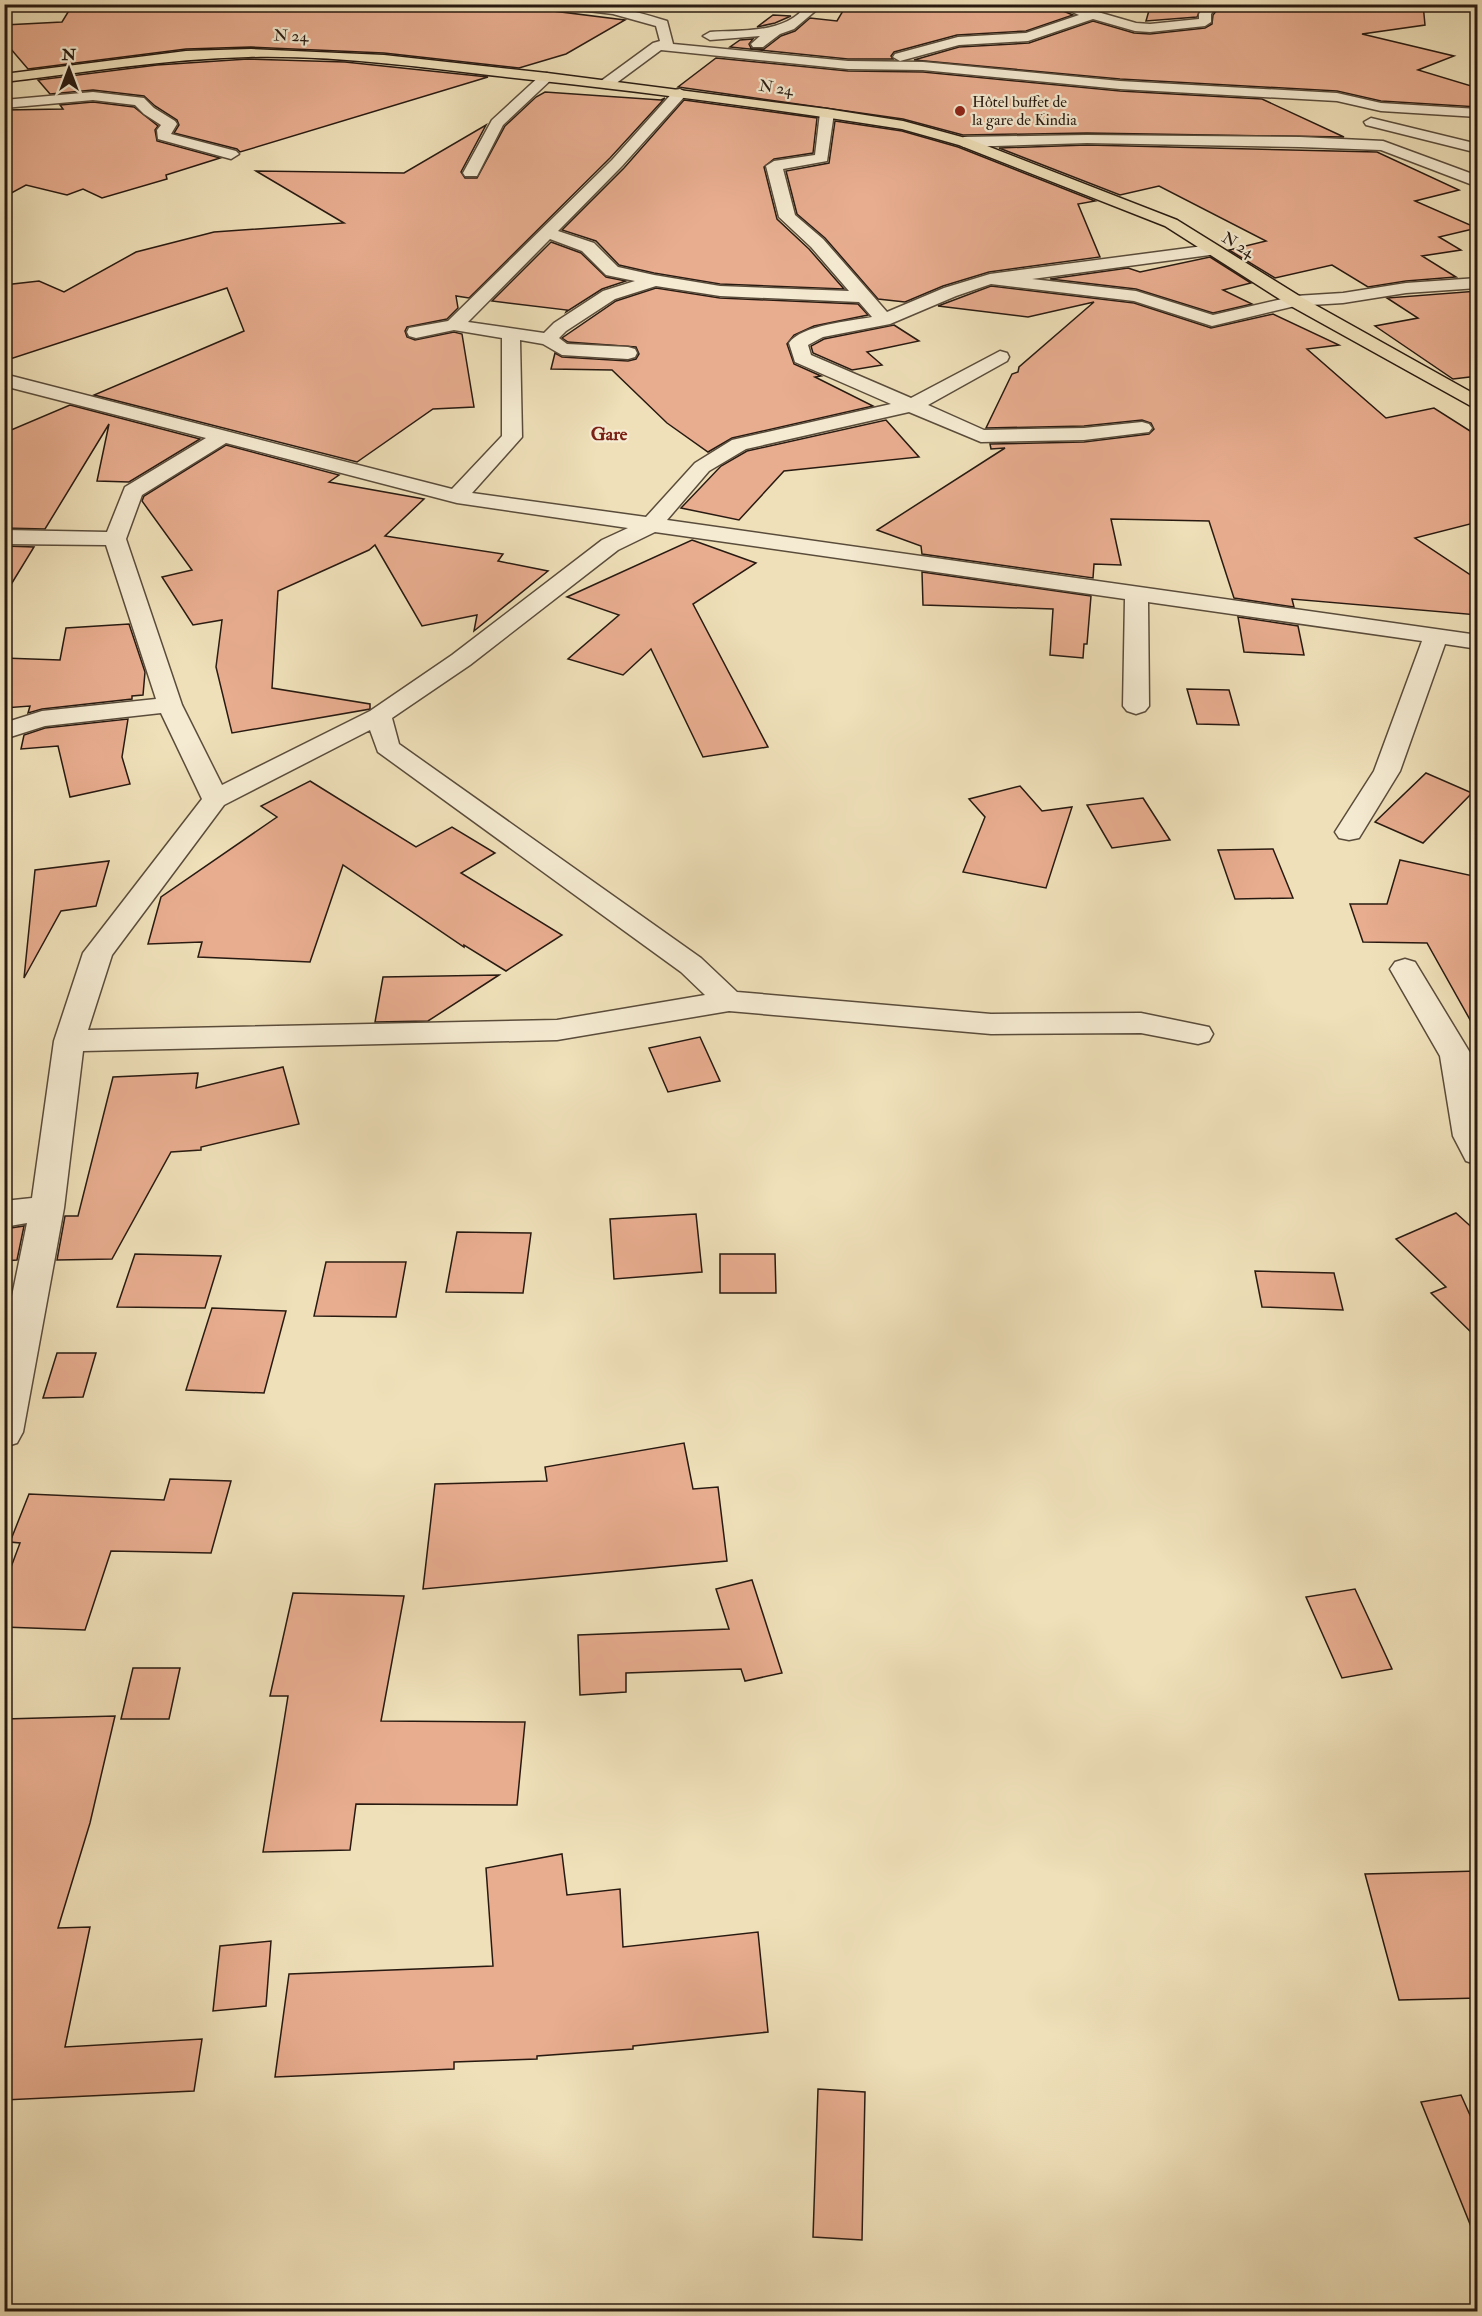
<svg xmlns="http://www.w3.org/2000/svg" width="1482" height="2316" viewBox="0 0 1482 2316" font-family="'IM FELL Double Pica',serif">
<style>
.lines{fill:none;stroke-linecap:round;stroke-linejoin:round}
.river{fill:#9ebaba;fill-rule:evenodd}
.building{fill:#e8ad8f;stroke:#281a11;stroke-width:1.5}
.street-casing{stroke:#5a4c3b;stroke-width:3}
.primary-casing{stroke:#281a11;stroke-width:3}
.street{fill:#f5ebd2;fill-rule:evenodd}
.primary{fill:#efe0b9;fill-rule:evenodd}
.poi-dot{fill:#8f2418;stroke:#f5ebd2;stroke-width:2}
.labels{text-anchor:middle;dominant-baseline:central;stroke-width:4.5;stroke-linejoin:round;paint-order:stroke}
.far-street-label{font-size:16px;fill:#281a11;stroke:#f5ebd2}
.far-poi-label{font-size:16px;fill:#281a11;stroke:#f5ebd2;text-anchor:start}
.far-quarter-label{font-size:18px;font-weight:bold;fill:#7a1f14;stroke:#f5ebd2}
</style>
<rect width="100%" height="100%" fill="#efe0b9"/>
<filter id="stains"><feTurbulence type="fractalNoise" baseFrequency=".00333" numOctaves="4"/><feColorMatrix values="0 0 0 0 .2 0 0 0 0 .09 0 0 0 0 .02 0 0 0 .5 -.17"/></filter>
<radialGradient id="worn" r=".72"><stop offset=".6" stop-color="#630" stop-opacity="0"/><stop offset="1" stop-color="#630" stop-opacity=".3"/></radialGradient>
<g class="lines">
<path class="river" d="M1461,4h17v10l-13,-4z"/>
</g>
<g class="building">
<path d="M73,4h424l128,16 -59,34 -47,14 -135,-15 -133,-6 -65,2 -158,20 -24,-28v-16l58,-3z"/>
<path d="M847,4h199l27,11 -47,16 -69,4 -63,17 -3,4 2,3h-45l-118,-12 10,-7 13,-1 -4,5 2,4 13,1 17,-13 14,-5 15,-13 27,3z"/>
<path d="M1259,4h164l2,21 -63,9 92,22 -36,14 60,18v19l-97,-6 -44,-10 -217,-12 -206,-19 45,-13 70,-4 64,-22 41,12 16,1 55,-6 7,-4 1,-9 7,-9h42z"/>
<path d="M1202,6l-5,11 -51,4 4,-14z"/>
<path d="M773,15l18,1 -16,7 -18,4z"/>
<path d="M716,58l132,13 75,1 197,19 142,8 82,38 -257,-4 -124,2 -60,-16 -225,-32z"/>
<path d="M248,59l97,3 143,15 -248,75 -3,-3 -63,-16 5,-8 -2,-5 -22,-14 -11,-10 -51,-6 -43,4 -12,-14 119,-15z"/>
<path d="M545,92l116,8 4,-2 -55,60 -141,140 -13,-2 2,12 -11,11 -40,8 -2,4 2,6 8,3 39,-8 8,2 12,73 -41,2 -76,53 -263,-67 150,-64 -17,-43 -223,73v-76l35,-4 25,11 72,-40 78,-20 130,-9 -88,-52 148,2 82,-48 -25,47 4,6h12l28,-52 31,-29z"/>
<path d="M684,100l133,18 -4,35 -39,6 -10,8 13,52 32,30 35,40 -124,-5 -66,-11 -35,-8 -23,-24 -34,-11 62,-62z"/>
<path d="M93,102l41,5 24,19 -3,4 2,11 63,17 -54,17 1,4 -65,19 -19,-9 -16,6 -41,-10 -22,12v-87l59,-1 -3,-4z"/>
<path d="M835,121l67,10 56,16 137,54 -17,3 22,53 -111,15 -46,14 -38,16 -27,-3 -53,-61 -28,-24 -11,-43 43,-8z"/>
<path d="M1087,145l290,7 82,38 -44,11 62,27 -38,9 22,13 -39,6 34,21 -50,4 -38,6 -36,-22 -57,13 -46,-28 37,-9 -107,-55 -39,9 -121,-47z"/>
<path d="M551,242l30,11 25,24 20,4 -24,8 -36,23 1,-2 -75,-9z"/>
<path d="M1210,257l41,26 -28,7 29,14 -39,9 -77,-24 -86,-10 78,-11 12,4z"/>
<path d="M991,286l143,17 77,25 62,-14 66,31 -32,4 79,69 48,-10 44,28v86l-63,16 63,42v35l-186,-16 2,8 -60,-9 -25,-77 -98,-2 10,46 -27,-1 -1,14 -171,-24 -1,-8 -44,-16 128,-82 -14,1 -1,-5 94,-2 65,-8 5,-5 -3,-6 -9,-3 -58,6 -98,2 26,-54 6,-2 1,-5 75,-65 -66,15 -90,-11z"/>
<path d="M656,288l64,10 138,6 10,11 -54,11 -20,9 -7,9 7,20 27,12 -6,1 58,29 -141,32 -24,14 -41,-29 -55,-53 -61,-1 4,-16 7,4 66,4 8,-2 3,-5 -3,-7 -68,-5 -6,-4 54,-37z"/>
<path d="M1478,291v85l-25,3 -78,-53 43,-8 -31,-20z"/>
<path d="M894,325l25,16 -52,11 15,13 -30,5 -39,-17 -2,-7 13,-7z"/>
<path d="M70,405l130,34 -71,43 -32,-1 12,-57 -64,105 -41,-1v-95z"/>
<path d="M886,420l33,37 -135,14 -45,49 -58,-12 40,-42 26,-15z"/>
<path d="M226,445l113,30 -10,7 95,17 -39,37 118,18 -5,7 50,10 -74,60 3,-16 -55,11 -47,-81 -6,5 -91,41 -6,97 98,16v5l-138,24 -16,-66 6,-47 -29,5 -31,-48 30,-7 -50,-69 2,-5z"/>
<path d="M692,540l64,23 -63,41 75,143 -65,10 -52,-108 -28,26 -55,-16 51,-44 -52,-18z"/>
<path d="M4,546l30,1 -30,49z"/>
<path d="M922,572l169,24 -4,48h-3l-1,14 -33,-3 3,-46 -130,-4z"/>
<path d="M1238,617l60,9 6,29 -60,-3z"/>
<path d="M129,624l16,48 -2,23 -11,1v3l-90,10 -14,4 2,-7 -26,2v-50l56,2 6,-32z"/>
<path d="M1187,689l42,1 10,35 -42,-1z"/>
<path d="M128,719l-6,38 8,27 -60,13 -12,-51 -37,3 3,-14 21,-7z"/>
<path d="M1426,773l46,20 -49,50 -48,-21z"/>
<path d="M310,781l106,66 36,-20 43,26 -34,20 101,62 -56,36 -42,-26v2l-121,-82 -33,97 -112,-5 4,-15 -54,2 13,-47 116,-80 -16,-11z"/>
<path d="M1020,786l22,25 30,-4 -26,81 -83,-16 22,-55 -16,-18z"/>
<path d="M1143,798l27,42 -58,8 -25,-43z"/>
<path d="M1273,849l20,49 -58,1 -17,-49z"/>
<path d="M1400,860l78,17v157l-51,-91 -64,-1 -13,-38h37z"/>
<path d="M109,861l-13,45 -35,5 -37,67 11,-108z"/>
<path d="M499,975l-71,46 -53,1 8,-45z"/>
<path d="M700,1037l20,44 -52,11 -19,-44z"/>
<path d="M283,1067l16,57 -98,23v3l-30,2 -59,107 -55,1 8,-44h13l35,-139 85,-4 -2,15z"/>
<path d="M1456,1213l22,20v106l-47,-46 15,-6 -50,-48z"/>
<path d="M696,1214l6,58 -88,7 -4,-60z"/>
<path d="M24,1226l-7,34 -13,1v-32z"/>
<path d="M457,1232l74,1 -8,60 -77,-1z"/>
<path d="M135,1254l86,2 -16,52 -88,-1z"/>
<path d="M720,1254h55l1,39h-56z"/>
<path d="M326,1262h80l-10,55 -82,-1z"/>
<path d="M1255,1271l79,2 9,37 -81,-3z"/>
<path d="M212,1308l74,3 -22,82 -78,-3z"/>
<path d="M57,1353h39l-13,44 -40,1z"/>
<path d="M684,1443l9,46 25,-2 9,74 -304,28 12,-105 112,-3 -2,-14z"/>
<path d="M170,1479l61,2 -20,72 -100,-2 -26,79 -81,-3v-41l16,-43 -10,-1 19,-48 135,6z"/>
<path d="M752,1580l30,93 -37,8 -4,-12 -115,4v19l-46,3 -2,-60 151,-6 -13,-40z"/>
<path d="M1355,1589l37,80 -50,9 -36,-81z"/>
<path d="M293,1593l111,3 -23,125 144,1 -8,83 -161,-1 -6,46 -87,2 25,-156h-18z"/>
<path d="M133,1668h47l-11,51h-48z"/>
<path d="M115,1716l-25,107 -32,105 32,-1 -25,120 137,-8 -8,52 -190,9v-381z"/>
<path d="M562,1854l5,41 53,-6 3,58 135,-15 10,100 -135,14v3l-96,7v3l-83,3v7l-179,8 14,-103 204,-8 -7,-98z"/>
<path d="M1478,1871v127l-79,2 -34,-126z"/>
<path d="M271,1941l-5,65 -53,5 7,-65z"/>
<path d="M818,2089l47,3 -3,148 -49,-3z"/>
<path d="M1461,2095l17,38v106h-2l-55,-137z"/>
</g>
<g class="lines">
<g class="street-casing">
<g id="street">
<path d="M557,4c41,0 70,4 110,17l6,23 175,17 75,1 197,19 217,12 44,10 97,6v8l-97,-6 -44,-10 -217,-12 -197,-19 -75,-1 -187,-19 -50,37 -5,1 -7,-4 2,-3 52,-38 7,-2 -4,-15 -43,-12 -50,-6z"/>
<path d="M807,4h12l1,3 -26,22 -14,5 -17,13h-10l-2,-3 9,-8 -50,4 -7,-4 7,-4c31,-2 78,2 97,-28z"/>
<path d="M1070,4l66,19 14,1 49,-5v-5l7,-10h13l-8,10v8l-6,4 -55,6 -15,-1 -42,-12 -65,22 -69,4 -59,16 -7,-4 2,-3 63,-17 68,-4 53,-18 -16,-7 2,-3z"/>
<path d="M547,73l7,4 -51,48 -26,51h-12l-2,-3 29,-53 50,-46z"/>
<path d="M680,89l7,4 -2,3 -63,70 -64,65 36,12 24,24 36,8 66,11 129,5 -38,-44 -32,-30 -13,-51 8,-5 41,-6 5,-42 7,-4 7,4 -7,48 -44,8 12,46 28,24 64,73 57,-24 46,-14 221,-29 6,1 2,4 -2,4 -185,25 104,12 77,24 82,-19 48,-3 63,-10 72,-5v10l-72,5 -63,10 -48,3 -83,20 -78,-25 -143,-17 -35,12 -66,28 -67,13 -15,8 3,10 100,43 89,-47 7,2 2,4 -2,4 -79,44 56,25 100,-2 58,-6 7,2 3,4 -3,4 -65,8 -103,2 -72,-30 -163,37 -37,22 -42,49 811,115v14l-33,-5 -45,127 -41,67 -10,2 -10,-2 -4,-6 39,-61 48,-130 -274,-39 1,104 -4,5 -9,3 -9,-3 -4,-5 2,-107 -470,-67 -37,18 -148,115 -78,53 7,26 302,214 36,34 254,22 150,-1 68,14 4,7 -4,7 -11,3 -57,-11 -150,1 -262,-23 -172,29 -474,11 -19,157 -41,224 -6,11 -13,4v-112l23,-112 -23,4v-26l28,-3 22,-157 29,-88 119,-154 -41,-86 -116,13 -41,13v-16l38,-12 114,-12 -50,-154 -102,-1v-14l103,2 18,-45 81,-49 -202,-52v-12l448,115 50,-53v-98l-48,-8 -38,8 -7,-2 -2,-4 2,-4 39,-7 164,-161 63,-70zM550,239l32,12 24,24 29,6 -32,10 -49,32 -10,10 -76,-11zM656,286l64,10 139,6 13,15c-21,4 -71,8 -83,26l6,19 96,42 -159,36 -37,23 -49,54 -174,-24 50,-56 -2,-97 23,4 19,11 66,4 7,-2 2,-4 -2,-4 -7,-2 -61,-3 -8,-6 7,-7 49,-32zM226,443l231,60 171,25 -26,12 -150,115 -82,56 -148,74 -40,-80 -56,-166 16,-44zM370,730l8,22 303,220 24,23 -148,25 -469,10 24,-75 112,-150z"/>
<path d="M93,92l51,6 10,10 21,13 2,3 -6,10 65,17 3,3 -8,5 -73,-20 -1,-9 4,-5 -17,-11 -9,-9 -42,-5 -89,8v-8z"/>
<path d="M1371,118l107,26v9l-112,-28 -2,-3z"/>
<path d="M1087,135l213,2 83,4 95,35v11l-97,-37 -81,-3 -213,-4 -123,4 -8,-5 8,-5z"/>
<path d="M1405,959l10,3 57,94 6,34v75l-12,-4 -13,-25 -13,-80 -50,-87 5,-7z"/>
</g>
</g>
<g class="primary-casing">
<path id="primary" d="M251,49l133,6 163,18 280,36 76,12 66,18 208,81 124,77 177,99v14l-189,-105 -124,-79 -206,-81 -57,-16c-132,-21 -264,-38 -396,-52 -86,-10 -172,-22 -258,-20 -82,2 -162,15 -244,25v-8l182,-23z"/>
</g>
<use href="#street" class="street"/>
<use href="#primary" class="primary"/>
</g>
<circle class="poi-dot" cx="960" cy="111" r="6"/>
<g class="labels">
<g class="far-street-label">
<text transform="translate(291 36) rotate(2)">N 24</text>
<text transform="translate(776 88) rotate(8)">N 24</text>
<text transform="translate(1238 245) rotate(31)">N 24</text>
</g>
<g class="far-poi-label">
<text x="972" y="102">Hôtel buffet de<tspan x="972" dy="18">la gare de Kindia</tspan></text>
</g>
<g class="far-quarter-label">
<text x="609" y="434">Gare</text>
</g>
</g>
<rect width="1482" height="2316" fill="none" stroke="#efe0b9" stroke-width="24"/>
<rect x="6" y="6" width="1470" height="2304" fill="none" stroke="#281a11" stroke-width="3"/>
<rect x="12" y="12" width="1458" height="2292" fill="none" stroke="#281a11" stroke-width="1.5"/>
<g transform="translate(69 69)" stroke="#f5ebd2" stroke-width="4.5" paint-order="stroke">
<path d="M0-4.5L10 22L0 15L-10 22Z" fill="#281a11"/>
<text y="-9" font-size="16" font-weight="bold" text-anchor="middle" fill="#281a11">N</text>
</g>
<rect width="100%" height="100%" filter="url(#stains)"/>
<rect width="100%" height="100%" fill="url(#worn)"/>
</svg>
